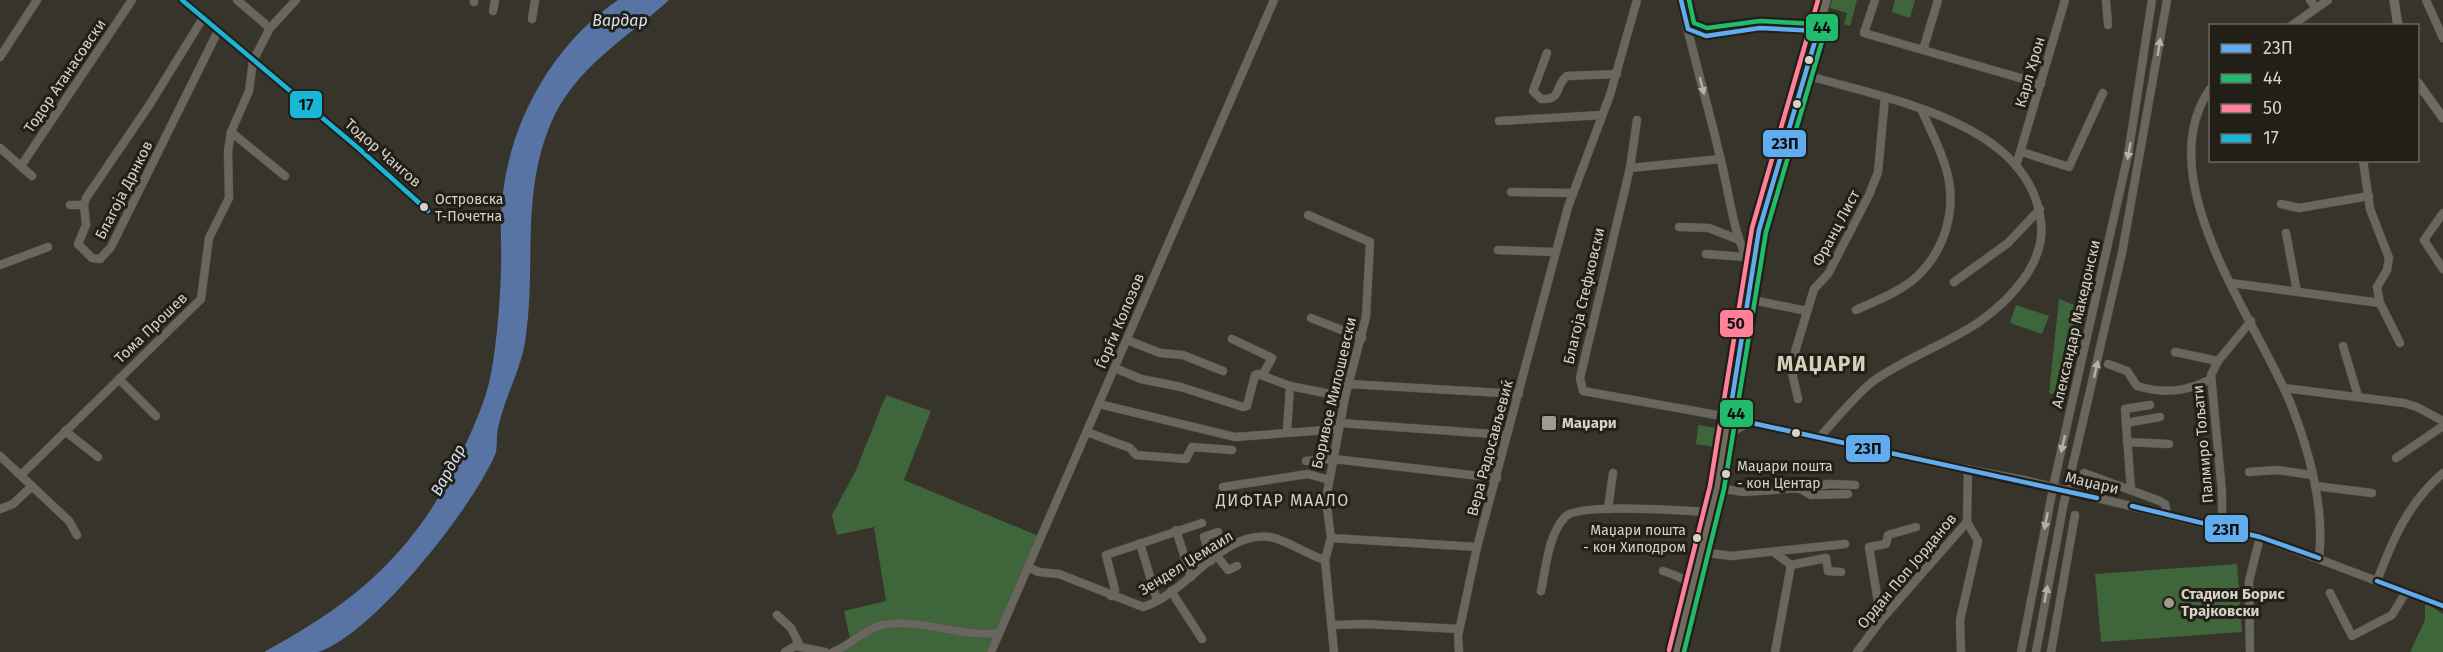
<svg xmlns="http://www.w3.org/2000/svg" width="2443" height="652" viewBox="0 0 2443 652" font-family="'Fira Sans',sans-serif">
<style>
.green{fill:#3f653a}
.water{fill:#5874a4}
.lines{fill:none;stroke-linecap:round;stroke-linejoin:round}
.minor-casing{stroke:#525048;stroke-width:9}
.major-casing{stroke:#525048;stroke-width:10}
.minor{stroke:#68665f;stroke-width:8}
.major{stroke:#706a60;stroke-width:9}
.minor-bridge-casing{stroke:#525048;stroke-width:9;stroke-linecap:butt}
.minor-bridge{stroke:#68665f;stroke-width:8}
.bus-1-casing{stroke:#211f17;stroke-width:9}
.bus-2-casing{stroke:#211f17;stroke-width:9}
.bus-3-casing{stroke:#211f17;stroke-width:9}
.bus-4-casing{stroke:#211f17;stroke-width:9}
.bus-1{stroke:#60acee;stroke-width:4.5}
.bus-2{stroke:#20bc6c;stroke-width:4.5}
.bus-3{stroke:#ff8098;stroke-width:4.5}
.bus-4{stroke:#1ab6d8;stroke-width:4.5}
.oneway{fill:#b4b2a8}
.bus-dot{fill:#d5d3c8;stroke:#211f17;stroke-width:2}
.poi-dot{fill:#9e9b91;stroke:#211f17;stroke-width:2}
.labels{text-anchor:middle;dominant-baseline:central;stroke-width:6;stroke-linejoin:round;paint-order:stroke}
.bus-label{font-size:14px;fill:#d5d3c8;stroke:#211f17;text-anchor:start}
.street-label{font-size:15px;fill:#d5d3c8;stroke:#211f17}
.poi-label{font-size:15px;font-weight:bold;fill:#d5d3c8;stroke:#211f17;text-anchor:start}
.water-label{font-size:16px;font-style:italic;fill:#d7e0f0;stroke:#211f17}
.neighbourhood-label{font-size:16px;letter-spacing:1.5px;fill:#d5d0ba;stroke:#211f17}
.district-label{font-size:21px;font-weight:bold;letter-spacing:1.5px;fill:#d5d0ba;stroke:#211f17}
.line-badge{stroke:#211f17;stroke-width:2}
.pale-badge-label{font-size:16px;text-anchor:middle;font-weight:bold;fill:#111}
</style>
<rect width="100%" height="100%" fill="#37342b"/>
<g class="green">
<path d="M1832,0h25l-7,26 -6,-2 3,-11 -17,-5z"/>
<path d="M1895,0h20l-5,18 -18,-6z"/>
<path d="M2059,299l23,9 -21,89 -12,-4z"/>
<path d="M2016,305l33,11 -7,18 -32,-11z"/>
<path d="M886,395l45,16 -27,69 137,57 -50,115h-148l8,-9 -7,-32 42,-10 -12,-74 -37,8 -5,-20 24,-45z"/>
<path d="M1698,425l19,3 -2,19 -19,-3z"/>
<path d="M2237,564l5,68 -141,10 -6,-68z"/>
<path d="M2425,602l18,12v38h-33l15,-32z"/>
</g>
<path class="water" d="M618,0h51c-43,39 -94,67 -118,123 -31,73 -14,143 -26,219 -5,30 -21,57 -27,86 -2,9 0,19 -3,27 -23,53 -122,180 -177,197 -15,0 -38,0 -54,0 94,-51 154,-102 199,-202 11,-24 23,-50 28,-76 6,-34 9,-70 10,-104 1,-26 -2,-52 2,-77 9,-76 52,-150 115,-193z"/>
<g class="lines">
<g class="minor-casing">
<g id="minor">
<path d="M182,0l175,147 71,64"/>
<path d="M237,0l33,28"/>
<path d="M1681,0c11,53 27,104 39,157 10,38 12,75 31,110"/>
<path d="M1875,0l-11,33 177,51"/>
<path d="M2106,0l2,25"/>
<path d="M2310,0l6,8"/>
<path d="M2426,0l17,38"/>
<path d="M474,2v-2"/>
<path d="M493,11l2,-11"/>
<path d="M203,18l-53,86 -64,94 -2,7 2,20 -8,19 14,14 8,1 11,-12 107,-216"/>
<path d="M532,19l3,-19"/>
<path d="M2291,26l37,-26"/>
<path d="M1688,29l18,7 54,-8 58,3"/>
<path d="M1923,50l15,-50"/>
<path d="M1547,53l-14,38 8,8c22,1 13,-13 26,-23l50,-2"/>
<path d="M0,57l37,-57"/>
<path d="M1806,75c79,24 224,46 235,147 5,41 -31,78 -62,100 -34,23 -74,36 -107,60 -15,12 -40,41 -53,56"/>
<path d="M2210,89c-62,89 45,229 80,313 19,48 35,104 29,156"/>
<path d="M1637,120l-7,48 -50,210 3,13 128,23 233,51 80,15"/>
<path d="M1499,121l103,-6"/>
<path d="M231,132l54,44"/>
<path d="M0,148l32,28"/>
<path d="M2022,152l47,15 34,-74"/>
<path d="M21,166l111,-166"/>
<path d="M2016,166l49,-166"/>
<path d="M1630,168l91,-9"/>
<path d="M1511,192l61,1"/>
<path d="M2281,204l18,4 70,-12"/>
<path d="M70,205h14"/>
<path d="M2443,213l-19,27 19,29"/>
<path d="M1308,215l62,27 -4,75 -21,80 -19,102 5,39 -6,22 9,92"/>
<path d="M1679,227l30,1 28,11"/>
<path d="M2286,233l11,59"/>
<path d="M1498,250l57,2"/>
<path d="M1706,254l39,3"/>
<path d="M0,265l48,-18"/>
<path d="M1954,282l54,-39 32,-34"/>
<path d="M2231,283l149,20 -3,-16 10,-17 2,-12 -19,-49 -7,-49"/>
<path d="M1747,299l60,12"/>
<path d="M2380,303l20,40"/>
<path d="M1856,310c16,-8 35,-14 50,-25 16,-10 30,-29 37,-47 19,-50 -1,-82 -21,-127"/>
<path d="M1311,318l51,20"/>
<path d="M1232,339l40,19 -9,16"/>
<path d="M1127,340l33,13 23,2 40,16"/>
<path d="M2343,346l15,50"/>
<path d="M2175,352l43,9"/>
<path d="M2108,364l19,7 10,15c27,8 49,6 74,-7"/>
<path d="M1115,368l26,11 40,8 62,20 4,-1 8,-31 3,-1 32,12 55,11"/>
<path d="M119,379l37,37"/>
<path d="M1349,384l170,10"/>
<path d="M2284,388l120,15 13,4 26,14"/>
<path d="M1798,399l-7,-31 6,-23 17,-56 14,-15 41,-79 9,-23 7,-75"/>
<path d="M1731,403l16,18"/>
<path d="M1099,404l136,33 104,-8"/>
<path d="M1340,423l167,12"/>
<path d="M2126,423l34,-6"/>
<path d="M65,431l33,26"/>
<path d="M1287,431l3,-45"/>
<path d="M1087,432l43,16 6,7 50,4 6,-12 40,3"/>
<path d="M1727,436l21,-14"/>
<path d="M2127,442l42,2"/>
<path d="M0,456l69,65 8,14"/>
<path d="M2396,458l47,-32"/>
<path d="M1306,461l28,-2 163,19"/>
<path d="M2249,472l28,-2 35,5"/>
<path d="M2084,473l76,28 5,3 2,10"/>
<path d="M21,475l180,-176 8,-61 20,-40 -1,-47 3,-19 18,-41 4,-30 17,-33 26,-28"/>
<path d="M2315,486l57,7"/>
<path d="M1223,487l85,-13 21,6"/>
<path d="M1717,488l27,4 55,-4 12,7 37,-1"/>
<path d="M1799,489l30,-5 26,1"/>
<path d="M2131,490l-6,-81 25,-4"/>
<path d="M2097,498l163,39 183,69"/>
<path d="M0,509l13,-5 19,-18"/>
<path d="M1608,509l5,-36"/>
<path d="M2222,527v-35l-11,-117 7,-14 33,-40"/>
<path d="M1176,530l15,47"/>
<path d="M1331,538l146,9"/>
<path d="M1140,543l17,57"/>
<path d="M1701,552l30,4 114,-12"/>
<path d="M1775,553l16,12 35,-7 2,13 13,1"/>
<path d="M1217,556l11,14 9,-4"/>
<path d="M1211,561l-7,-24 14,-5"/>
<path d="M1027,567l12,5 20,2 84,33c44,-13 77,-76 127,-70 14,2 38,18 55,23"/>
<path d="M1663,571c11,3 18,8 29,11"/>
<path d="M2377,581c16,-42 31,-78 66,-108"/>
<path d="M1171,591l31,48"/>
<path d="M1541,591c5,-23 7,-56 24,-74 13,-15 120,-6 145,-5"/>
<path d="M2330,593l22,43 40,-21 14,-23"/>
<path d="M1111,596l4,-6 -9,-35 96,-32"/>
<path d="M777,615l14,13 9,18"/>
<path d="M1881,620l-12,-73 17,-3 2,-9 28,-8"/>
<path d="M1333,625l32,-1 94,5"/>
<path d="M785,652l10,-6 30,6"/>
<path d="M833,652c18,-6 30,-23 49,-27 36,-8 78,13 116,8"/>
<path d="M991,652l283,-652"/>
<path d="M1459,652l-1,-16 19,-89 91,-340 42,-112 27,-95"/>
<path d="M1775,652l16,-87"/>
<path d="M1857,652l24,-32 86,-98 1,-53"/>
<path d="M1961,652l-1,-32 18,-79 -11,-19"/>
<path d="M2021,652l34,-174 73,-323 24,-155"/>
<path d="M2036,652l27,-145 59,-254 45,-253"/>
<path d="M2051,652l24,-137"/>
<path d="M2250,652l-1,-71 11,-44"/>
</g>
</g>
<g class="major-casing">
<g id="major">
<path d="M2394,0l4,26"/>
<path d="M2418,83l25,35"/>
<path d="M1676,652l41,-164 42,-258 67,-230"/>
</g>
</g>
<use href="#minor" class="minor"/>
<use href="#major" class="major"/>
<g class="minor-bridge-casing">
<path id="minor-bridge" d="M2024,480l73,18"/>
</g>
<use href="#minor-bridge" class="minor-bridge"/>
<g class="bus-1-casing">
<g id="bus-1">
<path d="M1681,0l7,29 18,7 54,-8 58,3 -59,199 -30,188 368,80"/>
<path d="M2132,506l128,31 59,21"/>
<path d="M2377,581l66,25"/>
</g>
</g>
<g class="bus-2-casing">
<path id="bus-2" d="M1684,652l40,-163 42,-257 59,-201 -6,-7 -59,-3 -53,7 -13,-5 -5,-23"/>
</g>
<g class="bus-3-casing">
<path id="bus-3" d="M1669,650l41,-164 42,-258 66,-228"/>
</g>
<g class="bus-4-casing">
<path id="bus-4" d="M182,0l175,147 71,64"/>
</g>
<use href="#bus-1" class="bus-1"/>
<use href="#bus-2" class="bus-2"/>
<use href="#bus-3" class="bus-3"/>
<use href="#bus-4" class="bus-4"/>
</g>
<defs><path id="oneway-solid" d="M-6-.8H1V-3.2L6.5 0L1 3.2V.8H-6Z" transform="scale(1.5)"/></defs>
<g class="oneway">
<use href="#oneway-solid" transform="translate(2159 47) rotate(-81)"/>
<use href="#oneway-solid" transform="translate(1702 86) rotate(76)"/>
<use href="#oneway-solid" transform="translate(2129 151) rotate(100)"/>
<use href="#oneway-solid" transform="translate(2096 369) rotate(-77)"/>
<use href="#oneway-solid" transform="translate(2063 444) rotate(103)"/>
<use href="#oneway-solid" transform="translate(2046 521) rotate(101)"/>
<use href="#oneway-solid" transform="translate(2046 594) rotate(-80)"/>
</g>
<g class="bus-dot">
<circle cx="1809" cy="60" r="5"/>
<circle cx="1797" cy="104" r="5"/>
<circle cx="424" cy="207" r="5"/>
<circle cx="1796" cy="433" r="5"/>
<circle cx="1726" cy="474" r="5"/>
<circle cx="1697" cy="538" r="5"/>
</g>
<g class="poi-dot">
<rect x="1541" y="415" width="16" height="16" rx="3"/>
<circle cx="2169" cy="603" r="6"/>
</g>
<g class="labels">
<g class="bus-label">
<text x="435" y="199">Островска<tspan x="435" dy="17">Т-Почетна</tspan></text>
<text x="1737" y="466">Маџари пошта<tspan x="1737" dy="17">- кон Центар</tspan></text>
<text x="1686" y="530" text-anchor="end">Маџари пошта<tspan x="1686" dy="17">- кон Хиподром</tspan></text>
</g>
<g class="street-label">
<text transform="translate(2030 72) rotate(-74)">Карл Хрон</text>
<text transform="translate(65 76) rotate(-56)">Тодор Атанасовски</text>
<text transform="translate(383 153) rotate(41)">Тодор Чангов</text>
<text transform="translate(124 190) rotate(-63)">Благоја Дрнков</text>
<text transform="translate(1836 228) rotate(-62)">Франц Лист</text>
<text transform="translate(1584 296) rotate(-77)">Благоја Стефковски</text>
<text transform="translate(1120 321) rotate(-67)">Ѓорѓи Колозов</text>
<text transform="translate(2076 324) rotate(-77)">Александар Македонски</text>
<text transform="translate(151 328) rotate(-44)">Тома Прошев</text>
<text transform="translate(1334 393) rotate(-77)">Боривое Милошевски</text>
<text transform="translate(2203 444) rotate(-95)">Палмиро Тољати</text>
<text transform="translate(1490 448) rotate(-75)">Вера Радосављевиќ</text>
<text transform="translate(2092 483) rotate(13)">Маџари</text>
<text transform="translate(1186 563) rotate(-32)">Зендел Џемаил</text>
<text transform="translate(1907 571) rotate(-50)">Ордан Поп Јорданов</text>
</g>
<g class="poi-label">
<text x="1562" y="423">Маџари</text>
<text x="2181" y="594">Стадион Борис<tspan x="2181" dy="17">Трајковски</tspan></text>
</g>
<g class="water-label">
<text x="620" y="20">Вардар</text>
<text transform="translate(448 470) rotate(-62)">Вардар</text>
</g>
<g class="neighbourhood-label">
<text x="1283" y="500">ДИФТАР МААЛО</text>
</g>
<g class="district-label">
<text x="1822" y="364">МАЏАРИ</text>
</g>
</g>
<g class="line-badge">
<rect x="1805" y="13" width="34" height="29" rx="6" fill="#20bc6c"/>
<rect x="289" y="90" width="34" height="29" rx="6" fill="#1ab6d8"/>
<rect x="1762" y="129" width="45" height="29" rx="6" fill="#60acee"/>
<rect x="1719" y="309" width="35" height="29" rx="6" fill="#ff8098"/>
<rect x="1719" y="399" width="35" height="29" rx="6" fill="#20bc6c"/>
<rect x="1845" y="434" width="46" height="29" rx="6" fill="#60acee"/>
<rect x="2204" y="514" width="45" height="29" rx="6" fill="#60acee"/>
</g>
<g class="pale-badge-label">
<text x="1822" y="33">44</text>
<text x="306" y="110">17</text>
<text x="1785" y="149">23П</text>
<text x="1736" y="329">50</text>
<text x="1736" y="419">44</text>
<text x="1868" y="454">23П</text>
<text x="2226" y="535">23П</text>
</g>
<rect x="2209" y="24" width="210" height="138" fill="#211f17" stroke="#69675e" stroke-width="1.5"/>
<rect x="2221" y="44" width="30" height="9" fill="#60acee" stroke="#69675e" stroke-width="1.5"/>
<text x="2263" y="54" font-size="18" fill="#d5d3c8">23П</text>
<rect x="2221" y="74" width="30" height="9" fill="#20bc6c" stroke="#69675e" stroke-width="1.5"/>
<text x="2263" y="84" font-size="18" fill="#d5d3c8">44</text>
<rect x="2221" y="104" width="30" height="9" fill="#ff8098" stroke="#69675e" stroke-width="1.5"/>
<text x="2263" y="114" font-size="18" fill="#d5d3c8">50</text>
<rect x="2221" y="134" width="30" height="9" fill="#1ab6d8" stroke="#69675e" stroke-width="1.5"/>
<text x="2263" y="144" font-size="18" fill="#d5d3c8">17</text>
</svg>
